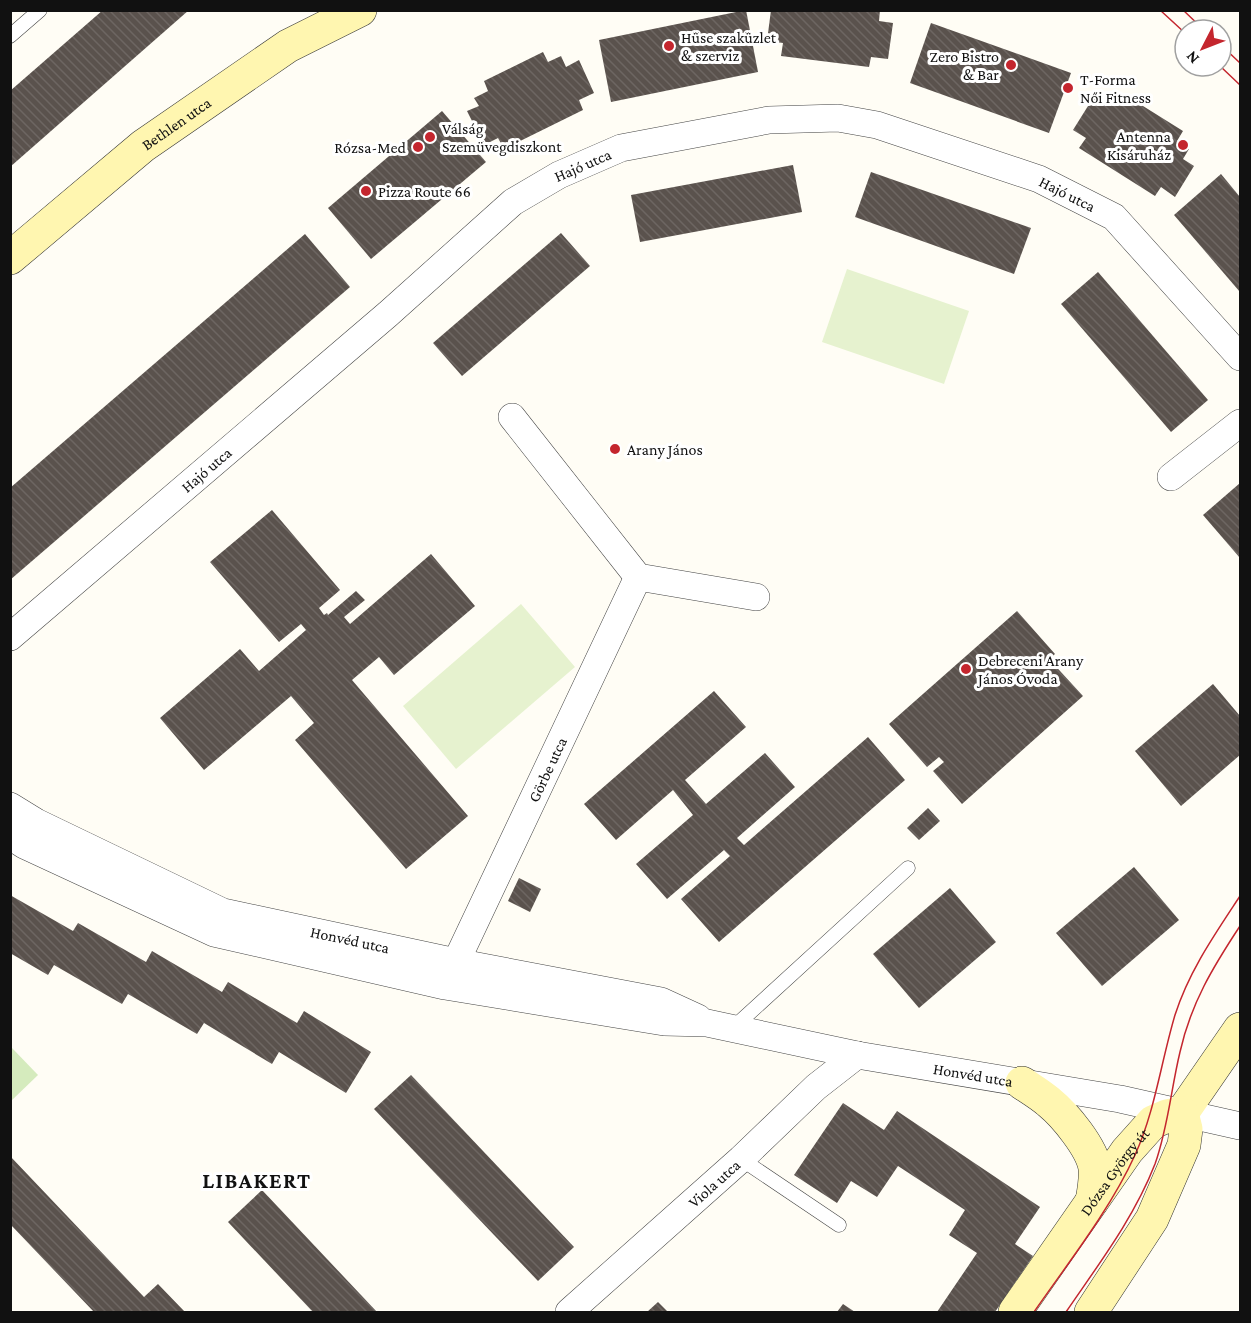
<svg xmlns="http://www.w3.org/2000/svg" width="1251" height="1323" viewBox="0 0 1251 1323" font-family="'Crimson Pro',serif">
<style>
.green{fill:#d5ebbd}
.pitch{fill:#e6f2cf}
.building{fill:url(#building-back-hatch)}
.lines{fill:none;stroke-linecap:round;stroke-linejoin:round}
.lane-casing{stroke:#444;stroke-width:15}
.street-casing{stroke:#444;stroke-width:28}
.secondary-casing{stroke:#333;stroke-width:34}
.lane{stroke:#fff;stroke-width:14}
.street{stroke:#fff;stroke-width:27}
.secondary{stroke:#fff6b0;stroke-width:33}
.tram{stroke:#c4262e;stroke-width:1.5}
.poi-dot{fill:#c4262e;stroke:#fff;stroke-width:2}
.labels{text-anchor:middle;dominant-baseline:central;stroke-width:6;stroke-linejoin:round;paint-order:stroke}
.poi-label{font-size:16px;fill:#111;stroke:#fff;text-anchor:start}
.street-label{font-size:16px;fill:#111;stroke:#fff}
.district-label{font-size:22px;font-weight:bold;letter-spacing:1.5px;fill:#111;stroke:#fff}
</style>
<defs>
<pattern id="building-back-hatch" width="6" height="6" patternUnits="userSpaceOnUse" patternTransform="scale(1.5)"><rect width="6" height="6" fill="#5a524d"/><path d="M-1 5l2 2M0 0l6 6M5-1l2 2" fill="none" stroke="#6d6662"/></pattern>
</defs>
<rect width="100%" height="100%" fill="#fffdf5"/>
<path class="green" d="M11,1047l27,28 -27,26z"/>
<g class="pitch">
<path d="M847,269l122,42 -25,73 -122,-42z"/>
<path d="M521,604l54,63 -119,102 -53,-63z"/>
</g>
<g class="building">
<path d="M103,10h86l-179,157v-76z"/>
<path d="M746,10l12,62 -147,30 -12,-62z"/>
<path d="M771,10h109l-1,11 14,2 -5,36 -17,-2 -2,10 -88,-11 2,-13 -16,-2z"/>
<path d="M931,23l140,50 -22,60 -139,-50z"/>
<path d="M543,52l5,10 13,-6 5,11 13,-7 15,33 -15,7 4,10 -79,39 -6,-11 -14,7 -17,-34 12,-5 -5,-8 14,-7 -4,-10z"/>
<path d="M1127,96l56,35 -6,10 12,8 -6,10 11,7 -19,31 -14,-10 -6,9 -76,-48 7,-10 -13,-8 20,-32 10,7 5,-8 13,8z"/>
<path d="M442,111l44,51 -115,97 -43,-51z"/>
<path d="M793,165l9,47 -162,30 -9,-47z"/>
<path d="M871,172l160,56 -17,46 -159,-57z"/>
<path d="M1221,174l19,23v95l-66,-77z"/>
<path d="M561,233l29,33 -128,110 -29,-33z"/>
<path d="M305,234l45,53 -340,293v-92z"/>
<path d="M1098,272l110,128 -37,32 -110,-128z"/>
<path d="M1240,483v75l-37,-43z"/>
<path d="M272,510l68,80 -21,18 5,7 3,-2 1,2 28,-24 9,9 -21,17 6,7 81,-70 44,52 -81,69 -15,-18 -27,23 116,136 -62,53 -111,-129 19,-17 -23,-27 -87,74 -44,-52 80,-69 19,22 47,-41 -5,-6 -22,18 -69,-80z"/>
<path d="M1017,611l38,43 -6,5 34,37 -121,108 -29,-33 11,-9 -5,-5 -12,10 -38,-43z"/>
<path d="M1213,684l27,32v39l-59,51 -46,-55z"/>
<path d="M714,691l32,36 -61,53 21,24 59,-51 30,34 -58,51 7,7 124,-108 37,43 -186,162 -38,-43 49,-43 -6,-6 -57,49 -31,-35 57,-49 -20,-25 -57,50 -32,-36z"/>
<path d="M928,808l12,13 -21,19 -12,-12z"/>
<path d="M1134,867l45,53 -77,66 -46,-53z"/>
<path d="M519,878l22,11 -11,23 -22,-11z"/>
<path d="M950,888l46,54 -77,66 -46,-54z"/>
<path d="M10,895l63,36 5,-8 68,39 6,-11 70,41 6,-10 69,41 7,-12 67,41 -25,41 -67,-41 -7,12 -68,-41 -7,11 -69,-40 -6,10 -68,-39 -6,10 -38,-22z"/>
<path d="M411,1075l163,172 -36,34 -164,-172z"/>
<path d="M843,1103l41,27 13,-19 143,96 -25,37 18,12 -38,56h-58l40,-59 -28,-18 16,-25 -67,-44 -21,31 -26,-16 -14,22 -43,-28z"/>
<path d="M10,1156l134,141 14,-13 27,28h-91l-84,-88z"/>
<path d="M262,1190l115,122h-64l-85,-90z"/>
<path d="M658,1302l10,10h-21z"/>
<path d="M843,1304l12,8h-18z"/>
</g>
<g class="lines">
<g class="lane-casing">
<g id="lane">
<path d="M10,36l30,-26"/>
<path d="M733,1028l175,-160"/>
<path d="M741,1159l98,66"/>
</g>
</g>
<g class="street-casing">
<g id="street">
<path d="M512,417l126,160 118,20"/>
<path d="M1171,477l69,-54"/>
<path id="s1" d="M10,637l378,-323 125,-112 46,-27 62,-27 148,-28 69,-2 39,7 162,54 75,38 126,140"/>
<path id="s2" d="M10,806l26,16 187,90 233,50 205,39 37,17"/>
<path id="s3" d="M10,836l14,9 190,88 231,53 219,36 43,1 150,32 263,44 120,27"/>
<path id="s4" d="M456,962l182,-385"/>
<path id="s5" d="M569,1312l172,-153 75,-72 41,-32"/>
</g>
</g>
<g class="secondary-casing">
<g id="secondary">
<path id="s6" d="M10,258l133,-112 145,-100 72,-36"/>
<path d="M1022,1083c9,6 19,12 27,19 16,13 43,46 46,66 1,12 -1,22 -3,33"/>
<path d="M1182,1113l58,-84"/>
<path id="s7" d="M1015,1312l112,-161 26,-29 14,-6 15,-3"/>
<path d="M1091,1312l61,-93 32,-74 2,-16 -4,-16"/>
</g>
</g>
<use href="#lane" class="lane"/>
<use href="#street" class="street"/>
<use href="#secondary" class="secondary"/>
<g class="tram">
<path d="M1160,10l25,23"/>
<path d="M1183,10l21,20"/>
<path d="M1221,45l19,18"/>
<path d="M1220,66l20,19"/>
<path d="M1034,1312c34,-49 76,-102 101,-157 20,-44 26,-93 40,-140 14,-44 40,-81 65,-119"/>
<path d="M1066,1312c32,-47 68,-94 89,-148 13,-36 16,-75 25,-112 11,-49 33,-85 60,-126"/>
</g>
</g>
<g class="poi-dot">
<circle cx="669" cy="46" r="6"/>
<circle cx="1011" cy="65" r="6"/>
<circle cx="1068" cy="88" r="6"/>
<circle cx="430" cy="137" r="6"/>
<circle cx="1183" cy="145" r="6"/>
<circle cx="418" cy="147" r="6"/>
<circle cx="366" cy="191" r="6"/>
<circle cx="615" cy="449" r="6"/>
<circle cx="966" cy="669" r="6"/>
</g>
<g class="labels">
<g class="poi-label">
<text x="681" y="37">Hüse szaküzlet<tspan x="681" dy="18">&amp; szerviz</tspan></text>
<text x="999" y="56" text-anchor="end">Zero Bistro<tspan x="999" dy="18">&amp; Bar</tspan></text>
<text x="1080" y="79">T-Forma<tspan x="1080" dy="18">Női Fitness</tspan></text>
<text x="442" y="128">Válság<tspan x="442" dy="18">Szemüvegdiszkont</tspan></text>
<text x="1171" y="136" text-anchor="end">Antenna<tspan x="1171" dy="18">Kisáruház</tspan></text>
<text x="406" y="147" text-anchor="end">Rózsa-Med</text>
<text x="378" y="191">Pizza Route 66</text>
<text x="627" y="449">Arany János</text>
<text x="978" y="660">Debreceni Arany<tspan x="978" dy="18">János Óvoda</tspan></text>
</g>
<g class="street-label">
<text stroke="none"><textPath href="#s6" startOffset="214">Bethlen utca</textPath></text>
<text stroke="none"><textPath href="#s1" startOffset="744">Hajó utca</textPath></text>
<text stroke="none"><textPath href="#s1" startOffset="1248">Hajó utca</textPath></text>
<text stroke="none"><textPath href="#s1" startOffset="258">Hajó utca</textPath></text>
<text stroke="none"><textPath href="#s4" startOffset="213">Görbe utca</textPath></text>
<text stroke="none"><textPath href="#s2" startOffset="368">Honvéd utca</textPath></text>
<text stroke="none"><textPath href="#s3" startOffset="999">Honvéd utca</textPath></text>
<text stroke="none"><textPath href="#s7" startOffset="172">Dózsa György út</textPath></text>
<text stroke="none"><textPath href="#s5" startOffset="194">Viola utca</textPath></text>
</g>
<g class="district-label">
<text x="257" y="1180">LIBAKERT</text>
</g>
</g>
<rect width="1251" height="1323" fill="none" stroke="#111111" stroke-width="24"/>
<g transform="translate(1203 48) rotate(228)"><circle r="28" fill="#ffffff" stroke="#a0a0a0" stroke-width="1.5"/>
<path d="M0-4.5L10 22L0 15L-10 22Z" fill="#c4262e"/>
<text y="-9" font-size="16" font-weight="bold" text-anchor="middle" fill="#111111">N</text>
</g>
</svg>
